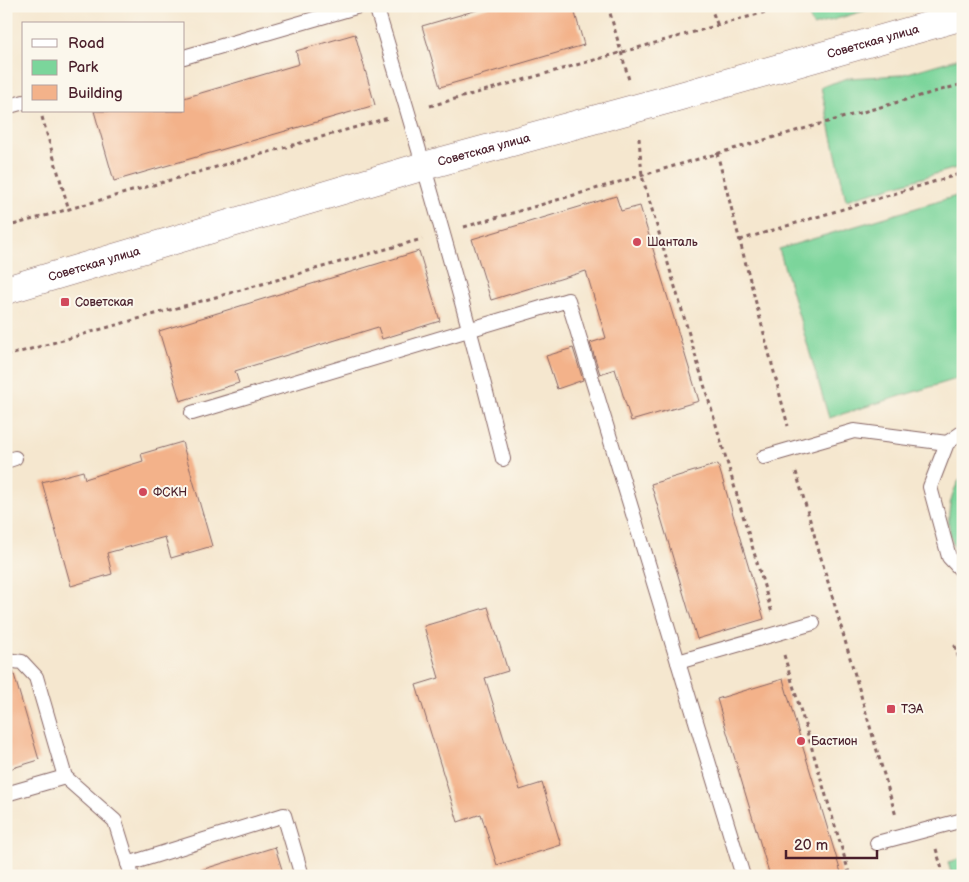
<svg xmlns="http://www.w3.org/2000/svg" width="969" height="882" viewBox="0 0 969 882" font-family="'Balsamiq Sans',sans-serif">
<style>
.green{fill:#7bd59b;stroke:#627a63}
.building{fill:#f3b28a}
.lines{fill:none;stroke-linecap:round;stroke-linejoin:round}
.service-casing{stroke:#866564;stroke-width:16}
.secondary-casing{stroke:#866564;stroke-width:29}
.path{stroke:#866564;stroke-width:3;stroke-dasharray:4 4;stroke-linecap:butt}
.service{stroke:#fff;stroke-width:14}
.secondary{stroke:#fff;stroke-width:28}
.poi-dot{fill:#d1495b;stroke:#fbf7ec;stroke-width:2}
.labels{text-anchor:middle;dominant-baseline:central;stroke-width:4;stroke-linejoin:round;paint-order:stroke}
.street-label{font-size:12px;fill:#4a1f2b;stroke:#fbf7ec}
.poi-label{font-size:12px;fill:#4a1f2b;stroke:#fbf7ec;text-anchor:start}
</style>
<rect width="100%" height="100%" fill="#fbf7ec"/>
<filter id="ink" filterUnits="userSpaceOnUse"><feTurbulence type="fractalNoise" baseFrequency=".02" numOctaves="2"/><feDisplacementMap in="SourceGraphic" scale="10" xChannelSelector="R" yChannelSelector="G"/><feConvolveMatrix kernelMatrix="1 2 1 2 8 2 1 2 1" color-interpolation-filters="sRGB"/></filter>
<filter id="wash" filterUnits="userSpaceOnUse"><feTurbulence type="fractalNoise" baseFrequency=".0096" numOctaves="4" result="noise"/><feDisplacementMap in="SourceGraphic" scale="20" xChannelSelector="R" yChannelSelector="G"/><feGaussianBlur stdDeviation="1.12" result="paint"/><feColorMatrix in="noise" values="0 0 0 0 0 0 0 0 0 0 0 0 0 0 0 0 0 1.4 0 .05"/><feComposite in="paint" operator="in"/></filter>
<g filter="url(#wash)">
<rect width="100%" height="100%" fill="#f5e7cf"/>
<g class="green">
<path d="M805,6h75l-67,20z"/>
<path d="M963,57v109l-117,34 -25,-113 27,-9 53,-3z"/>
<path d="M963,194v183l-134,41 -50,-169z"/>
<path d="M963,475v88c-19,-25 -19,-64 0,-88z"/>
<path d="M963,858v18h-11l-4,-14z"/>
</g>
<g id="blocks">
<g class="building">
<path d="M491,6h82l11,39 -144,42 -18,-61z"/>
<path d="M355,34l20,71 -261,76 -20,-70h90v-13l115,-34 -3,-13z"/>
<path d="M616,196l5,15 19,-5 59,195 -68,20 -16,-52 -15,5 -10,-31 16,-5 -20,-67 -95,29 -19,-61z"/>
<path d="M419,251l21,70 -58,18 -4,-12 -143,44 4,12 -59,18 -21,-70z"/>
<path d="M573,348l10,32 -26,9 -11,-33z"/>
<path d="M182,442l30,104 -41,12 -6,-21 -58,16 5,21 -41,12 -29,-104 41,-11 2,8 58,-18 -2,-7z"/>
<path d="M718,464l46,155 -67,20 -46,-155z"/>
<path d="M488,607l20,64 -23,7 35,112 22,-7 19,62 -64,20 -16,-51 -23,8 -42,-137 23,-7 -15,-52z"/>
<path d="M6,671h7l26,89 -33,10z"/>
<path d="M783,679l18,62 41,135h-72l-53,-177z"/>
<path d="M275,847l9,29h-82l-1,-6z"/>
</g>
</g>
</g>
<g filter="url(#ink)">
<use href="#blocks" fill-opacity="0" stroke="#866564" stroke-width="1"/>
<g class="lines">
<g class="service-casing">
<g id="service">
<path d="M376,6c46,151 89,301 127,453"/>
<path d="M184,57l175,-51"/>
<path d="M6,107l18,-5"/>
<path d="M192,413l376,-113 175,576"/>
<path d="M963,432l-16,11 -17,44 19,70 14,15"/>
<path d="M764,457l90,-26 93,12"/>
<path d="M6,461l9,-3"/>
<path d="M6,660l16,2 14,15 29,100 -59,17"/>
<path d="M678,662l135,-39"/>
<path d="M65,777l50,44 17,55"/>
<path d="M877,843l86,-23"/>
<path d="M128,864l156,-49 18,61"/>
</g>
</g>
<g class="secondary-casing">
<g id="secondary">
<path id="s1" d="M6,290l418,-124 246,-67 293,-83"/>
</g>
</g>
<g class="path">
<path d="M608,6l21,74"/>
<path d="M710,6l8,20"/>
<path d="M430,106l357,-100"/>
<path d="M42,117l27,93"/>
<path d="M639,138l3,38 130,437"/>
<path d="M717,153l71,273"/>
<path d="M6,227l382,-109"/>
<path d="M464,227c166,-48 332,-97 499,-143"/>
<path d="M740,240l223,-67"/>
<path d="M6,356l416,-117"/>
<path d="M796,472l100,344"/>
<path d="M963,644l-8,2 8,26"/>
<path d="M784,655l66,221"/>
<path d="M936,849l8,27"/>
</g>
<use href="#service" class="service"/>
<use href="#secondary" class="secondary"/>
</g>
</g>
<g class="poi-dot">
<circle cx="637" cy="242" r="5"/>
<rect x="60" y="297" width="10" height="10" rx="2.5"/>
<circle cx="143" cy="492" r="5"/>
<rect x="886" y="704" width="10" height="10" rx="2.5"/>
<circle cx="801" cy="741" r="5"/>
</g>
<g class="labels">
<g class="street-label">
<text stroke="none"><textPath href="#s1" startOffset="902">Советская улица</textPath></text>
<text stroke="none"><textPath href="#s1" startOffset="498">Советская улица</textPath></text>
<text stroke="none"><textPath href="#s1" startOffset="92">Советская улица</textPath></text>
</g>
<g class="poi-label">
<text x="647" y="242">Шанталь</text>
<text x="75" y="302">Советская</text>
<text x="153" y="492">ФСКН</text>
<text x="901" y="709">ТЭА</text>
<text x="811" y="741">Бастион</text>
</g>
</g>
<rect width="969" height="882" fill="none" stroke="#fbf7ec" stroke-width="25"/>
<rect x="22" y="22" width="162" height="90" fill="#fbf7ec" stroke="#b4a19f"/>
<rect x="32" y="39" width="25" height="8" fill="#ffffff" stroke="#b4a19f"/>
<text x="68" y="48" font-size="15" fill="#4a1f2b">Road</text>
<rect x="32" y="60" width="25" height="15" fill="#7bd59b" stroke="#b4a19f"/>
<text x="68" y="72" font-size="15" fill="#4a1f2b">Park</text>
<rect x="32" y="85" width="25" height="15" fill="#f3b28a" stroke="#b4a19f"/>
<text x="68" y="98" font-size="15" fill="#4a1f2b">Building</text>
<path d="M786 850v8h91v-8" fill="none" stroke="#4a1f2b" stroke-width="2.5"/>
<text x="794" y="850" font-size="15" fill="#4a1f2b" stroke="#fbf7ec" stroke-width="4" paint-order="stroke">20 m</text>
</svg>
